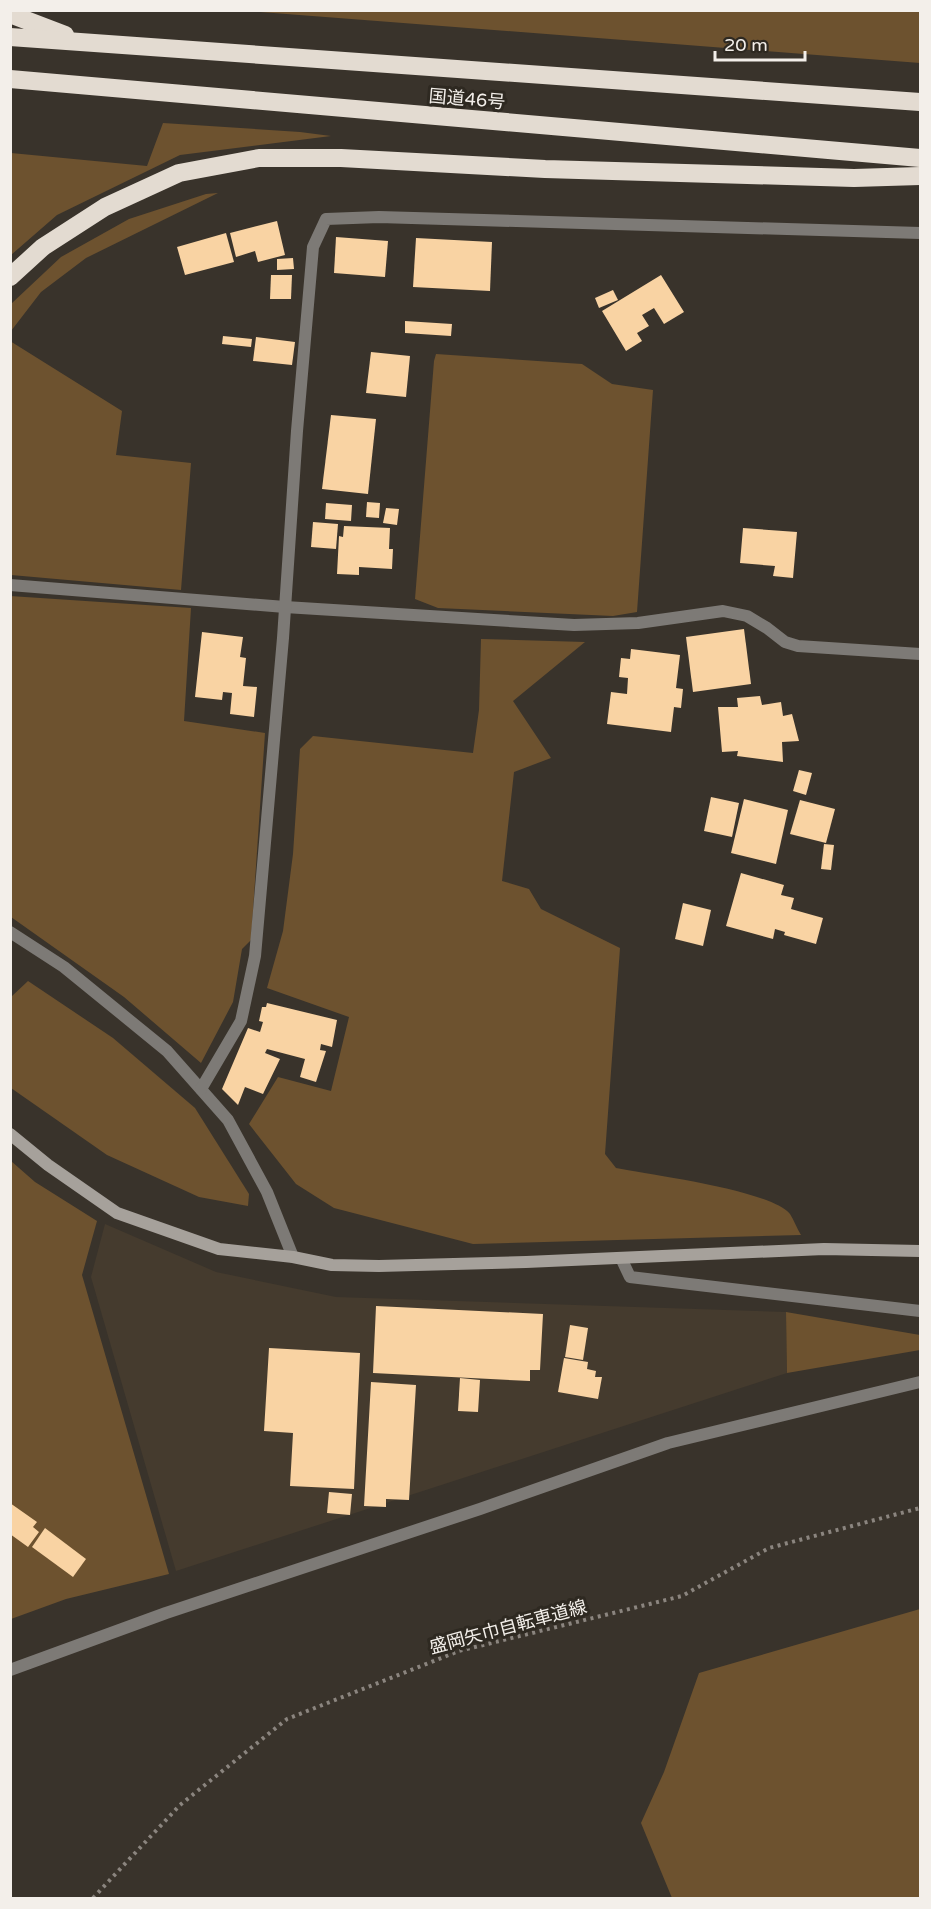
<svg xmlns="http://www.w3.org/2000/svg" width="931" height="1909" viewBox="0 0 931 1909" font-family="'Varela Round','Noto Sans JP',sans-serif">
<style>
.built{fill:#453b2e}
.green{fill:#6d522f}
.building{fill:#f9d3a3}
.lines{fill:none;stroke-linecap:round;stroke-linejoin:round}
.path{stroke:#8b857f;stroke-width:4;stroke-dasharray:3 4.5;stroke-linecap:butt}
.lane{stroke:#7d7a76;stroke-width:12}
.street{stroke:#7d7a76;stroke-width:12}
.secondary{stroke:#a6a19b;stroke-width:12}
.highway{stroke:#e3dbd1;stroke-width:18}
.labels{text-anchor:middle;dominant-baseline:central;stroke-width:6;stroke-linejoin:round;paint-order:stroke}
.street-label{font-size:18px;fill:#f3efea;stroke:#2e2921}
</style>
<rect width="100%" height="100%" fill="#39332b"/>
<path class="built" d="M105,1224l111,48 120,25 450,15 1,61 -611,198 -85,-294z"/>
<g class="green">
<path d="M247,11h673v52l-672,-52z"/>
<path d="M163,123l137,9 31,4 -151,19 -123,60 -46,40v-102l136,13z"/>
<path d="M218,193l-132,65 -45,34 -30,39v-27l50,-47 68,-38 77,-25z"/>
<path d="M10,341l112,70 -6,44 75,8 -10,127 -170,-15z"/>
<path d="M436,354l146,10 30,20 41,6 -16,222 -24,4 -175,-8 -23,-9 19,-238z"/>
<path d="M10,596l181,12 -7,113 81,12 -14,207 -9,9 -9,53 -32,61 -77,-66 -113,-80z"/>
<path d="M481,639l104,3 -72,59 38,57 -37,14 -12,109 27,8 12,20 79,39 -15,206 11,14c35,7 154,22 174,46 4,6 7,15 11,21l-328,9 -139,-36 -38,-24 -47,-60 29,-47 53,14 18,-74 -82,-29 16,-57 10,-77 7,-105 13,-13 160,17 6,-43z"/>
<path d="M28,981l85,57 82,70 54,86 -1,12 -49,-9 -92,-42 -96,-67v-91z"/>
<path d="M11,1161l24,21 62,39 -15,54 87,299 -103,25 -55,20z"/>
<path d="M786,1312l134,23v15l-133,23z"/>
<path d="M920,1609v289h-248l-31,-75 23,-51 35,-99z"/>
</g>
<g class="building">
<path d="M277,221l8,34 -27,7 -3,-11 -19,6 -6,-24z"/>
<path d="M226,233l8,29 -49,13 -8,-28z"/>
<path d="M336,237l52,4 -3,36 -51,-4z"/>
<path d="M416,238l76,4 -2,49 -77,-4z"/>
<path d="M293,258l1,11 -17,1v-11z"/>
<path d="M271,275h21l-1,24h-21z"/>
<path d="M661,275l23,37 -20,12 -10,-16 -12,7 7,11 -12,7 5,8 -16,10 -24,-40z"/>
<path d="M613,290l5,10 -19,8 -4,-10z"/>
<path d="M405,321l47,3 -1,12 -46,-3z"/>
<path d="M223,336l29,3 -1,8 -29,-3z"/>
<path d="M256,337l39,5 -3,23 -39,-4z"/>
<path d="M371,352l39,4 -4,41 -40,-4z"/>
<path d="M331,415l45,4 -8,75 -46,-5z"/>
<path d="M367,502l13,1 -1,15 -13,-1z"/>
<path d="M326,503l26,2 -1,16 -26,-2z"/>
<path d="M386,508l13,1 -2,16 -14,-2z"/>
<path d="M313,522l25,2 -2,25 -25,-2z"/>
<path d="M344,526l46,2 -1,21h4l-1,20 -33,-2v8l-22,-1 2,-38 4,1z"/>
<path d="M743,528l54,4 -4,46 -20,-2 2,-10 -35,-3z"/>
<path d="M744,629l7,55 -58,8 -7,-55z"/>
<path d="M202,632l41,5 -3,20 6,1 -3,28 14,1 -3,30 -24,-3 2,-21 -9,-1 -1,8 -27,-3z"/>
<path d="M631,649l49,6 -4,33 7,1 -2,19 -7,-1 -3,25 -64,-8 4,-32 16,2 1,-16 -9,-1 2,-19 9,1z"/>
<path d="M760,696l2,9 19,-3 2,14 9,-2 7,27 -17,1 1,20 -46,-6 1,-5 -16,1 -4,-45h20l-1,-9z"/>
<path d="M799,770l13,3 -6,22 -13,-4z"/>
<path d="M711,797l28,6 -7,34 -28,-6z"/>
<path d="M744,799l44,11 -12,54 -45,-11z"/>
<path d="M800,800l35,9 -9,34 -36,-9z"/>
<path d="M824,844l10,1 -3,25 -10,-1z"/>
<path d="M741,873l43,12 -3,10 13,3 -3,11 32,9 -7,26 -32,-9 1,-3 -10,-3 -2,10 -47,-13z"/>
<path d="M683,903l28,7 -8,36 -28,-7z"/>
<path d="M267,1003l70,17 -5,27 -11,-3 -1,6 6,1 -10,31 -16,-5 5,-18 -38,-10 -2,4 15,6 -17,35 -18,-7 -7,18 -16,-16 26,-61 12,4 3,-10 -4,-1 3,-14h4z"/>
<path d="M376,1306l167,8 -3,56h-10v11l-157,-8z"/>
<path d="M570,1325l18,3 -5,32 -18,-3z"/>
<path d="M269,1348l91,5 -6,136 -64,-3 3,-53 -29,-2z"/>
<path d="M564,1358l24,4 -1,7 9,2 -1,6h7l-4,22 -40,-7z"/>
<path d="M460,1378l20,2 -2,32 -20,-1z"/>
<path d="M371,1382l45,3 -7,115 -23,-1v8l-22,-1z"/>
<path d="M329,1492l23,2 -2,21 -23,-2z"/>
<path d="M10,1503l27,19 -4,5 6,5 -11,15 -18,-13z"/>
<path d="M45,1528l41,31 -13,18 -41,-30z"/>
</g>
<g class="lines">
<path class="path" d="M93,1898l87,-93 107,-86 172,-68 223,-55 87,-48 151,-40"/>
<path class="lane" d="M10,585l275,22 289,18 64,-2 85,-12 24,5 20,12 18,14 13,4 122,8"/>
<g class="street">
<path d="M10,932l54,35 103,84 61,69 39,72 26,65"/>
<path d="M201,1089l40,-68 14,-65 28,-318 14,-207 16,-184 13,-28 53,-2 541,16"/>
<path d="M621,1258l9,19 290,34"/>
<path d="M10,1670l156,-57 314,-104 188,-66 252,-61"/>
</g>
<path class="secondary" d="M10,1134l38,31 69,48 102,36 74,8 39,8 47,1 147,-4 298,-13 96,2"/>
<g class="highway">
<path d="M10,14l55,21"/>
<path d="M10,37l910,65"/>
<path d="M10,79l910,79"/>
<path d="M10,277l33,-30 62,-40 74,-34 80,-15h82l204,11 309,9 66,-2"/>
</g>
</g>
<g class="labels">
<g class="street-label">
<text transform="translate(467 99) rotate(5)">国道46号</text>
<text transform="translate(508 1627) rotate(-15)">盛岡矢巾自転車道線</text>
</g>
</g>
<rect width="931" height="1909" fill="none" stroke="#f3efea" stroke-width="24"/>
<path d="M715 51v9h90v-9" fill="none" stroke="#f3efea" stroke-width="3"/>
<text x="724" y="51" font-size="18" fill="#f3efea" stroke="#2e2921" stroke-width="4.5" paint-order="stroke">20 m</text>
</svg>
